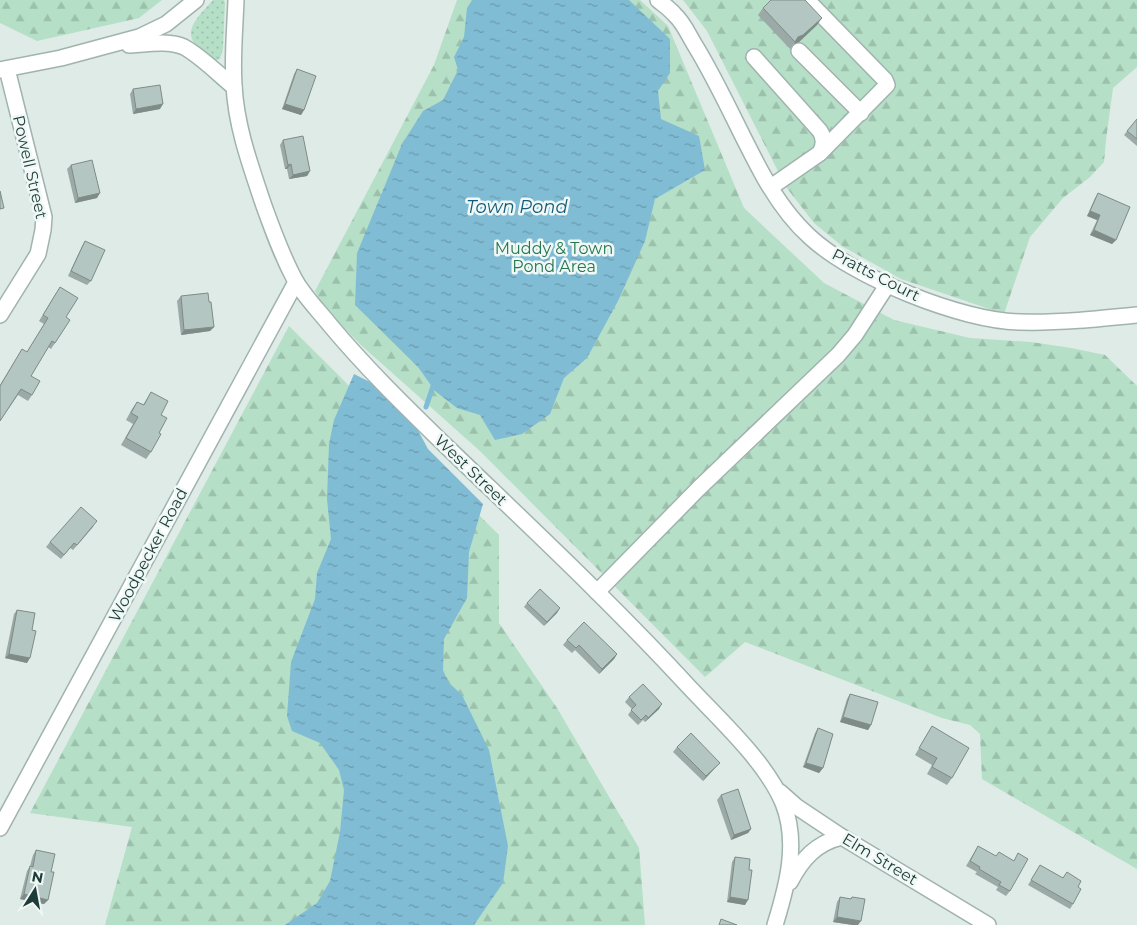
<svg xmlns="http://www.w3.org/2000/svg" width="1137" height="925" viewBox="0 0 1137 925" font-family="Montserrat,sans-serif">
<style>
.grass{fill:url(#grass-dots)}
.forest{fill:url(#forest-firs)}
.water{fill:url(#water-ripples)}
.lines{fill:none;stroke-linecap:round;stroke-linejoin:round}
.stream{stroke:#81bcd5;stroke-width:5}
.minor-casing{stroke:#a1b3af;stroke-width:18}
.minor{stroke:#fff;stroke-width:15}
.wall{fill:#9baaa6}
.shaded-wall{fill:#7e8b87}
.building{fill:#b4c6c1;stroke:#7e8b87}
.labels{text-anchor:middle;dominant-baseline:central;stroke-width:5;stroke-linejoin:round;paint-order:stroke}
.street-label{font-size:16px;fill:#1e3c39;stroke:#eff8f5}
.park-label{font-size:16px;fill:#267650;stroke:#eff8f5}
.water-label{font-size:18px;font-style:italic;fill:#145c7c;stroke:#eff8f5}
</style>
<defs>
<pattern id="grass-dots" width="8" height="8" patternUnits="userSpaceOnUse" patternTransform="scale(1.25)"><rect width="8" height="8" fill="#b5dfc6"/><path d="M2 2h.1M6 6h.1" fill="none" stroke="#9bc0ab" stroke-width="1.8" stroke-linecap="round"/></pattern>
<pattern id="forest-firs" width="22" height="20" patternUnits="userSpaceOnUse" patternTransform="scale(1.25)"><rect width="22" height="20" fill="#b5dfc6"/><path d="M5 1l3.5 6h-7zM16 11l3.5 6h-7z" fill="#9bc0ab"/></pattern>
<pattern id="water-ripples" width="26" height="14" patternUnits="userSpaceOnUse" patternTransform="scale(1.25)"><rect width="26" height="14" fill="#81bcd5"/><path d="M2 4q2-2 4 0t4 0M15 11q2-2 4 0t4 0" fill="none" stroke="#699aae"/></pattern>
</defs>
<rect width="100%" height="100%" fill="#deebe7"/>
<path class="grass" d="M213,0h11l1,3 -2,46 -3,10 -6,2c-6,-6 -17,-12 -21,-20 -8,-15 11,-30 20,-41z"/>
<g class="forest">
<path d="M0,0h162l-23,18 -102,23 -37,-18z"/>
<path d="M457,0h183l28,26 76,182 80,75 70,37 76,18 61,4 40,6 34,7 32,31v483l-155,-90 -2,-45 -10,-9 -28,-7 -197,-76 -40,35 -225,-226 -118,-105 -37,-37 -10,-18 119,-226z"/>
<path d="M683,0h454v67l-24,21 -7,52 -2,22 -14,15 -27,21 -33,39 -26,77 -103,-35 -59,-33 -28,-23 -28,-36 -79,-156z"/>
<path d="M289,326l210,209v88l58,85 82,140 6,77h-540l27,-98 -102,-14z"/>
</g>
<g class="water">
<path d="M472,0h157l41,39v34l-12,18 3,28 38,17 6,34 -50,29 -10,42 -27,60 -31,57 -23,20 -14,36 -28,20 -27,6 -15,-25 -23,-7 -22,-17 -17,-24 -63,-62 2,-52 45,-109 21,-33 20,-11 15,-30 -4,-13 10,-20 3,-29z"/>
<path d="M354,374l16,8 43,39 15,28 55,55 -14,48 -2,46 -23,41 -1,31 5,12 14,13 27,55 19,96 -5,37 -29,42h-189l32,-22 13,-22 10,-49 4,-42 -5,-20 -19,-27 -28,-12 -5,-15 4,-54 24,-63 2,-26 14,-34 -4,-40 2,-55 5,-24z"/>
</g>
<g class="lines">
<path class="stream" d="M426,407l8,-24"/>
<g class="minor-casing">
<g id="minor">
<path d="M236,0c-1,28 -4,57 -2,85 2,42 17,82 30,121 9,25 18,50 31,74 9,16 23,30 35,45 35,42 74,80 114,119 83,80 168,159 246,244 30,32 76,74 93,115 16,40 4,83 -8,122"/>
<path d="M658,0c6,5 12,9 17,15 9,8 14,21 21,32 25,41 44,87 68,130 12,21 27,43 46,60 43,40 151,84 210,85 39,1 78,-3 117,-7"/>
<path d="M807,0l78,80 2,5 -67,68"/>
<path d="M129,45c17,-1 40,-5 55,2 18,10 34,27 50,40"/>
<path d="M799,51l62,62"/>
<path d="M754,57l66,74c5,8 4,15 0,22l-49,34"/>
<path d="M0,70l61,-12 78,-21 27,-13 30,-24"/>
<path d="M0,315l38,-61 5,-24 1,-13 -37,-148"/>
<path d="M597,592l102,-104 139,-133 17,-20 33,-51"/>
<path d="M780,792l17,15 45,30 146,88"/>
<path d="M0,828l296,-546"/>
<path d="M790,882c12,-23 26,-39 52,-45"/>
</g>
</g>
<use href="#minor" class="minor"/>
</g>
<g class="wall">
<path d="M763,8l54,17 -18,17 -5,2 -4,5 -32,-34z"/>
<path d="M297,69l7,41 -3,5 -19,-6 12,-35z"/>
<path d="M133,89l27,20 -27,5 -3,-20z"/>
<path d="M1137,119v27l-13,-11z"/>
<path d="M283,140l27,31 -3,5 -18,3 -2,-10h-2l-5,-24z"/>
<path d="M71,165l26,33 -22,5 -8,-34z"/>
<path d="M1098,193l18,47 -4,4 -22,-9 7,-15 -10,-4 8,-18z"/>
<path d="M85,241l6,40 -4,4 -19,-9 14,-30z"/>
<path d="M56,293l10,24 -11,26 -4,6 -3,-2 -17,29 1,19 -4,6 -10,-6 -18,26v-36l22,-36 5,3 17,-28 -5,-3z"/>
<path d="M181,296l28,6 5,25 -4,4 -29,4 -4,-34z"/>
<path d="M151,392l10,23 -2,18 -8,19 -5,7 -25,-14 12,-21 -7,-4 6,-11 5,-7 6,3z"/>
<path d="M94,526l-21,24 -3,-2 -9,11 -15,-12 4,-5z"/>
<path d="M527,603l30,10 -13,13 -20,-19z"/>
<path d="M17,610l15,20 -5,33 -22,-5 9,-44z"/>
<path d="M567,640l50,14 -3,5 -15,15 -24,-24 -3,3 -9,-8z"/>
<path d="M850,694l21,31 -3,5 -28,-8 7,-23z"/>
<path d="M629,697l30,12 -14,13 -2,-2 -5,5 -10,-10 4,-6 -7,-7z"/>
<path d="M932,726l20,52 -5,7 -20,-11 5,-9 -17,-10z"/>
<path d="M818,728l5,40 -4,5 -16,-6 12,-34z"/>
<path d="M677,747l39,20 -13,14 -30,-29z"/>
<path d="M721,795l30,34 -3,4 -17,7 -14,-40z"/>
<path d="M978,846l32,45 -4,5 -10,-6 2,-3 -23,-13 2,-2 -11,-6z"/>
<path d="M36,850l15,22 -3,28 -4,4 -24,-5 7,-28 3,-5 3,-11z"/>
<path d="M735,857l10,48 -18,-3 5,-40z"/>
<path d="M1040,865l23,13 4,-6 11,15 -5,17 -3,5 -42,-24z"/>
<path d="M840,897l10,2 2,-2 6,28h-5l-20,-3 4,-20z"/>
</g>
<g class="shaded-wall">
<path d="M822,18l-5,7 -18,17 -5,2 4,-7z"/>
<path d="M163,104l-3,5 -27,5 3,-5z"/>
<path d="M285,104l19,6 -3,5 -19,-6z"/>
<path d="M291,164l-4,5h-2l3,-4z"/>
<path d="M310,171l-3,5 -18,3 4,-4z"/>
<path d="M100,193l-3,5 -22,5 3,-5z"/>
<path d="M1090,211l10,4 -3,5 -10,-4z"/>
<path d="M1094,230l22,10 -4,4 -22,-9z"/>
<path d="M214,327l-4,4 -29,4 3,-5z"/>
<path d="M560,608l-3,5 -13,13 3,-4z"/>
<path d="M9,654l21,4 -3,5 -22,-5z"/>
<path d="M617,654l-3,5 -15,15 3,-5z"/>
<path d="M662,704l-3,5 -14,13 3,-4z"/>
<path d="M843,717l28,8 -3,5 -28,-8z"/>
<path d="M720,763l-4,4 -13,14 3,-5z"/>
<path d="M806,763l17,5 -4,5 -16,-6z"/>
<path d="M751,829l-3,4 -17,7 3,-5z"/>
<path d="M24,894l24,6 -4,4 -24,-5z"/>
<path d="M730,897l18,3 -3,5 -18,-3z"/>
<path d="M837,917l24,4 -3,4h-5l-20,-3z"/>
</g>
<g class="building">
<path d="M771,0h34l17,18 -19,17 -5,2 -3,5 -32,-34z"/>
<path d="M297,69l19,7 -12,34 -19,-6z"/>
<path d="M160,85l3,19 -27,5 -3,-20z"/>
<path d="M1137,119v20l-10,-8z"/>
<path d="M303,136l7,35 -17,4 -2,-11 -3,1 -5,-25z"/>
<path d="M92,160l8,33 -22,5 -7,-33z"/>
<path d="M0,191l4,17 -4,1z"/>
<path d="M1098,193l32,14 -14,33 -22,-10 6,-15 -10,-4z"/>
<path d="M85,241l20,9 -14,31 -20,-10z"/>
<path d="M60,287l18,11 -12,19 4,3 -15,23 -3,-2 -21,35 9,5 -8,14 -11,-6 -21,32v-35l22,-37 5,3 21,-34 -5,-3z"/>
<path d="M208,293l1,9h2l3,25 -30,3 -3,-34z"/>
<path d="M151,392l17,9 -7,14 6,3 -8,15 2,1 -10,18 -25,-14 12,-21 -7,-4 6,-11 7,3z"/>
<path d="M81,507l16,14 -20,24 -3,-2 -10,12 -14,-13z"/>
<path d="M540,589l20,19 -13,14 -20,-19z"/>
<path d="M17,610l18,3 -3,17 4,1 -6,27 -21,-4z"/>
<path d="M584,622l33,32 -15,15 -23,-24 -3,3 -9,-8z"/>
<path d="M643,684l19,20 -14,14 -2,-3 -5,5 -10,-10 5,-5 -7,-8z"/>
<path d="M850,694l28,8 -7,23 -28,-8z"/>
<path d="M932,726l37,22 -17,30 -20,-11 5,-9 -18,-10z"/>
<path d="M818,728l15,6 -10,34 -17,-5z"/>
<path d="M691,733l29,30 -14,13 -29,-29z"/>
<path d="M738,789l13,40 -17,6 -13,-40z"/>
<path d="M978,846l18,10 3,-4 15,9 4,-8 10,6 -18,32 -11,-6 2,-3 -22,-13 1,-2 -10,-6z"/>
<path d="M36,850l19,4 -4,18h3l-6,28 -24,-6 6,-28 3,1z"/>
<path d="M735,857l15,2 -1,11h3l-4,30 -18,-3z"/>
<path d="M1040,865l23,13 4,-6 14,9 -3,6 3,2 -8,15 -42,-24z"/>
<path d="M840,897l11,2 1,-2 13,2 -4,22 -24,-4z"/>
<path d="M721,919l16,6h-18z"/>
</g>
<g class="labels">
<g class="street-label">
<text transform="translate(30 167) rotate(77)">Powell Street</text>
<text transform="translate(876 275) rotate(27)">Pratts Court</text>
<text transform="translate(471 470) rotate(44)">West Street</text>
<text transform="translate(148 555) rotate(-62)">Woodpecker Road</text>
<text transform="translate(880 859) rotate(31)">Elm Street</text>
</g>
<g class="park-label">
<text x="554" y="248">Muddy &amp; Town<tspan x="554" dy="18">Pond Area</tspan></text>
</g>
<g class="water-label">
<text x="517" y="207">Town Pond</text>
</g>
</g>
<g transform="translate(35 890) rotate(11)" stroke="#eff8f5" stroke-width="4" paint-order="stroke">
<path d="M0-4L9 19L0 12L-9 19Z" fill="#1e3c39"/>
<text y="-8" font-size="14" font-weight="bold" text-anchor="middle" fill="#1e3c39">N</text>
</g>
</svg>
